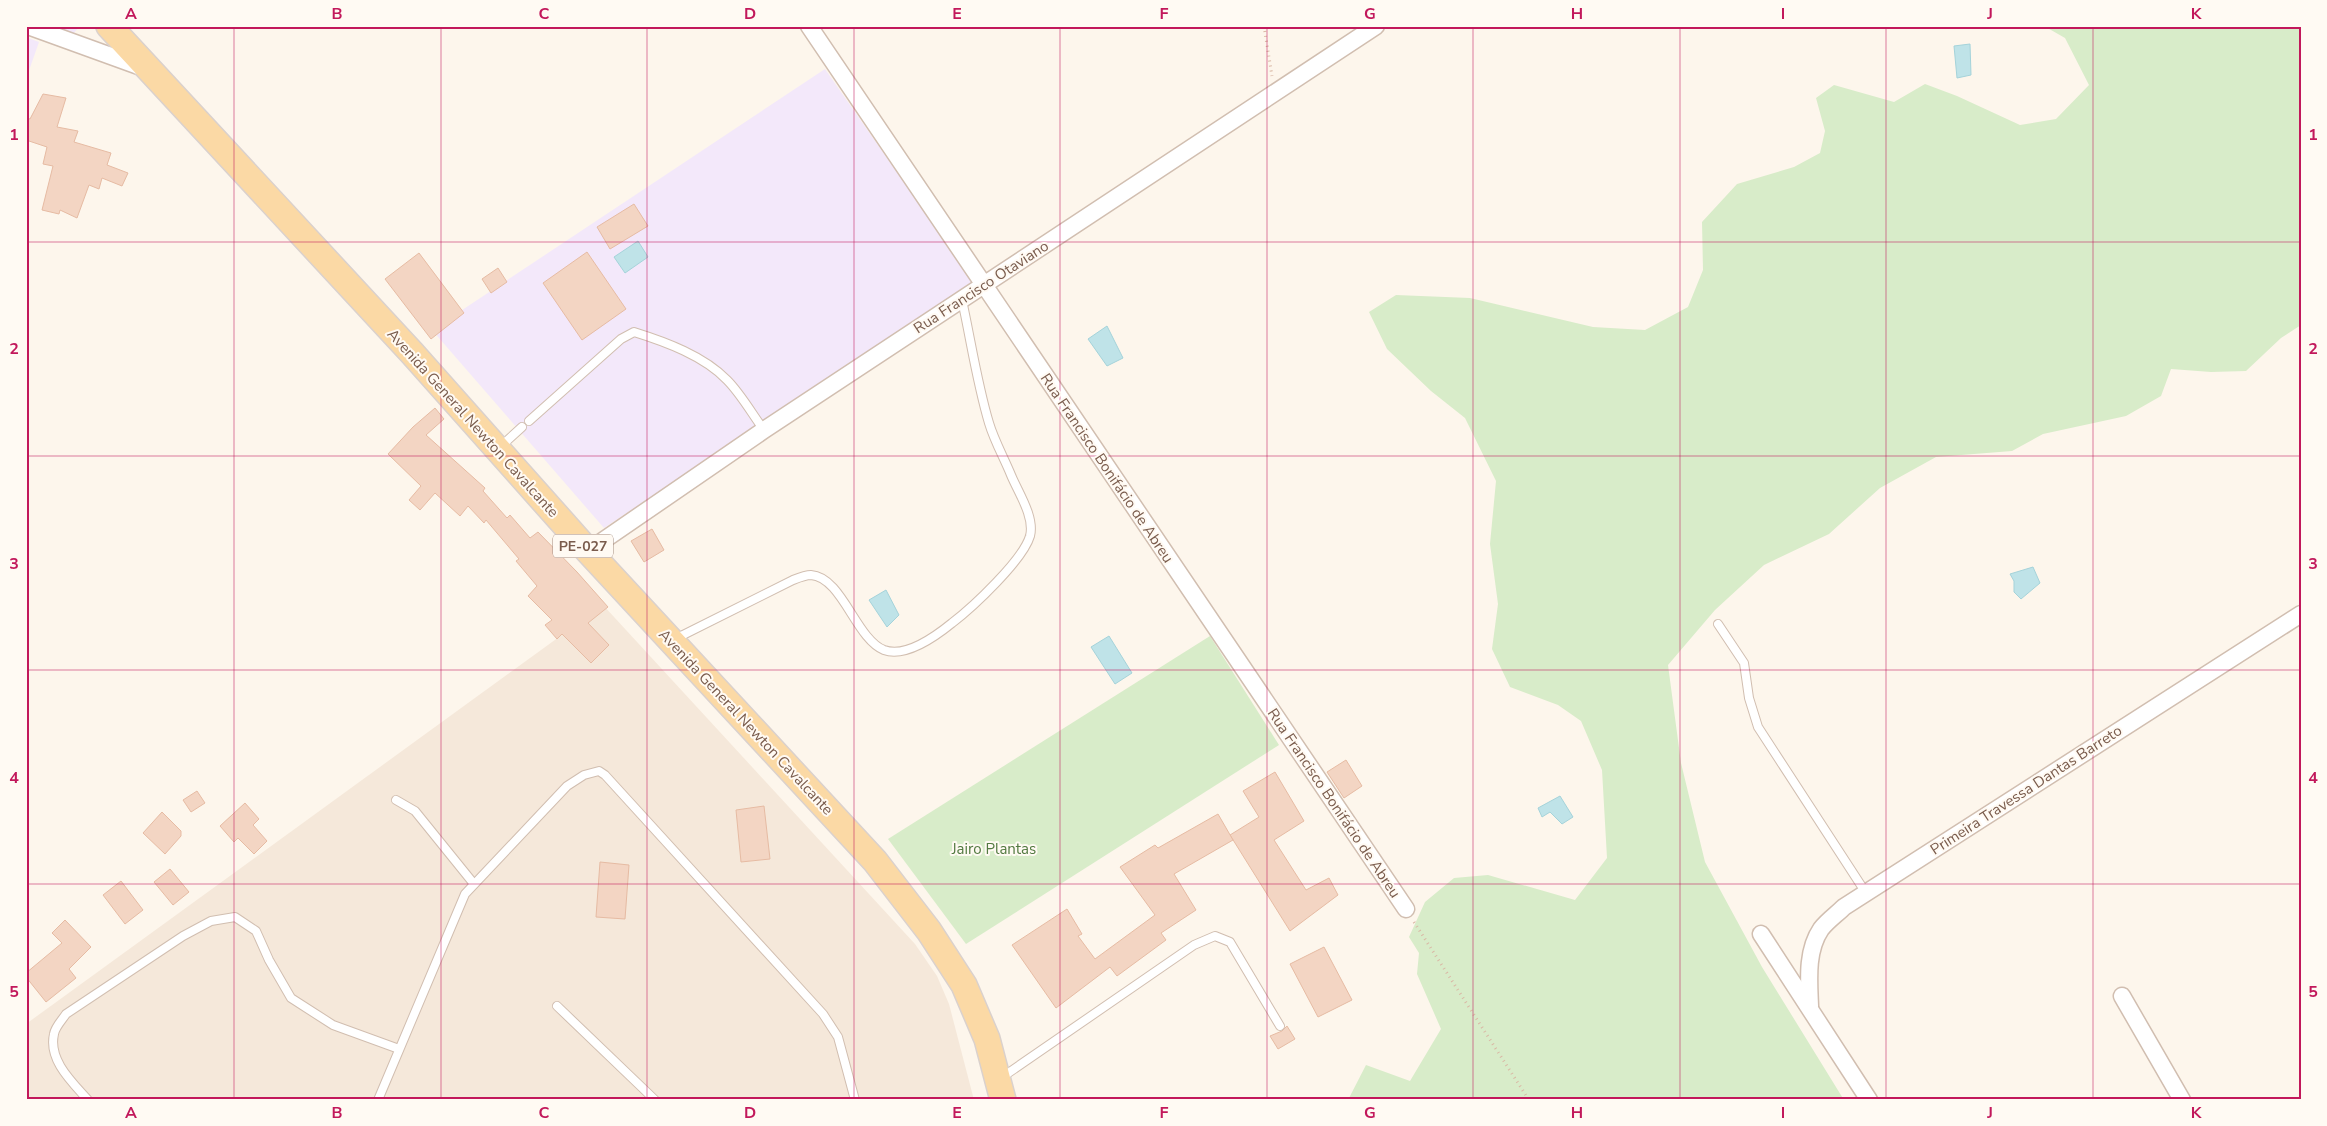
<svg xmlns="http://www.w3.org/2000/svg" width="2327" height="1126" viewBox="0 0 2327 1126" font-family="'Nunito Sans',sans-serif">
<style>
.residential{fill:#f5e8da}
.education{fill:#f3e8fa}
.green{fill:#d8ecc9}
.water{fill:#bfe3e8;stroke:#a5d3da}
.building{fill:#f3d5c3;stroke:#e6bba3}
.lines{fill:none;stroke-linecap:round;stroke-linejoin:round}
.lane-casing{stroke:#d1beb0;stroke-width:10}
.street-casing{stroke:#d1beb0;stroke-width:19}
.primary-casing{stroke:#dad1cd;stroke-width:28}
.path{stroke:#d9b8a5;stroke-width:3;stroke-dasharray:1 4;stroke-linecap:butt}
.lane{stroke:#fff;stroke-width:8}
.street{stroke:#fff;stroke-width:16}
.primary{stroke:#fbd9a5;stroke-width:25}
.grid{fill:none;stroke:#c2185b;stroke-width:1;stroke-opacity:0.55}
.labels{text-anchor:middle;dominant-baseline:central;stroke-width:4;stroke-linejoin:round;paint-order:stroke}
.shield{fill:#fffaf3;stroke:#a28b7f;stroke-width:1}
.shield-label{font-size:14px;font-weight:bold;fill:#7a5c4d}
.street-label{font-size:15px;fill:#7a5c4d;stroke:#fffaf3}
.park-label{font-size:15px;fill:#537a41;stroke:#fffaf3}
.neatline{fill:none;stroke:#c2185b;stroke-width:2}
.grid-label{font-size:16px;text-anchor:middle;font-weight:bold;fill:#c2185b}
</style>
<rect width="100%" height="100%" fill="#fdf6ec"/>
<path class="residential" d="M603,605l312,339 22,32 12,28 25,96h-948v-76z"/>
<g class="education">
<path d="M51,26h29l-7,8z"/>
<path d="M26,37l13,5 -13,37z"/>
<path d="M825,69l149,214 -370,245 -172,-198z"/>
</g>
<g class="green">
<path d="M2044,26h257v299l-20,13 -35,33 -35,1 -40,-3 -10,27 -35,20 -83,18 -31,17 -76,6 -56,31 -51,46 -65,31 -49,45 -47,55 13,98 24,99 57,105 82,133h-496l18,-35 44,16 31,-52 -24,-55 2,-21 -10,-16 16,-35 29,-24 34,-3 87,25 32,-42 -5,-88 -21,-49 -23,-16 -48,-18 -18,-38 6,-45 -8,-60 6,-63 -31,-63 -34,-27 -44,-42 -18,-37 27,-17 74,3 123,29 52,3 43,-23 15,-37 -1,-48 35,-38 57,-17 26,-14 5,-22 -9,-33 18,-13 60,17 31,-18 32,12 63,29 36,-6 33,-34 -24,-47z"/>
<path d="M1210,636l69,109 -313,199 -78,-105z"/>
</g>
<g class="water">
<path d="M1970,44l1,31 -14,3 -3,-32z"/>
<path d="M638,241l10,16 -23,16 -11,-16z"/>
<path d="M1107,326l16,32 -16,8 -19,-27z"/>
<path d="M2033,567l7,16 -19,16 -7,-7v-11l-4,-7z"/>
<path d="M886,590l13,25 -12,12 -18,-27z"/>
<path d="M1109,636l23,37 -17,11 -24,-37z"/>
<path d="M1560,796l13,21 -11,7 -12,-12 -8,5 -4,-9z"/>
</g>
<g class="building">
<path d="M43,94l23,4 -9,29 21,4 -4,11 37,11 -4,12 21,8 -6,13 -20,-8 -3,11 -10,-4 -12,33 -17,-8 -1,4 -17,-4 11,-44 -10,-2 4,-17 -21,-7v-22l4,1z"/>
<path d="M634,204l14,22 -38,23 -13,-22z"/>
<path d="M587,252l39,57 -44,31 -39,-57z"/>
<path d="M419,253l45,60 -33,26 -46,-60z"/>
<path d="M498,268l9,14 -16,11 -9,-14z"/>
<path d="M435,408l9,11 -18,16 59,53 -2,3 24,27 3,-3 20,23 8,-6 39,40 31,35 -20,16 21,22 -18,18 -29,-29 -5,5 -12,-14 7,-5 -24,-24 9,-10 -21,-25 3,-2 -33,-39 -2,3 -16,-17 -8,10 -25,-23 -15,17 -11,-10 12,-14 -33,-32 25,-27z"/>
<path d="M652,529l12,21 -20,12 -13,-21z"/>
<path d="M1346,760l16,26 -18,12 -17,-26z"/>
<path d="M1275,772l29,49 -30,19 32,50 23,-12 9,17 -48,36 -60,-96 29,-18 -16,-26z"/>
<path d="M197,791l8,12 -14,9 -8,-12z"/>
<path d="M245,803l14,16 -6,6 14,16 -13,13 -16,-16 -4,4 -14,-16z"/>
<path d="M764,806l6,53 -29,3 -5,-52z"/>
<path d="M162,812l19,19v5l-16,18 -22,-21z"/>
<path d="M1218,814l15,26 -59,34 22,36 -35,23 5,7 -49,36 -7,-9 -54,41 -44,-63 55,-36 15,25 -4,2 17,23 60,-44 -35,-48 35,-22 3,3z"/>
<path d="M600,862l29,3 -4,54 -29,-2z"/>
<path d="M170,869l19,23 -16,13 -19,-23z"/>
<path d="M121,881l22,29 -18,14 -22,-29z"/>
<path d="M65,920l26,27 -22,22 7,9 -30,24 -20,-25v-4l36,-30 -10,-10z"/>
<path d="M1324,947l28,53 -34,17 -28,-53z"/>
<path d="M1287,1026l8,13 -17,10 -8,-13 12,-5z"/>
</g>
<g class="lines">
<g class="lane-casing">
<g id="lane">
<path d="M529,421l92,-82 13,-7c32,10 70,24 93,48 14,14 25,34 37,50"/>
<path d="M499,448l23,-21"/>
<path d="M1718,624l26,39 5,35 9,29 108,166"/>
<path d="M675,639l118,-59c5,-2 13,-5 18,-5 31,2 45,64 73,75 22,8 52,-14 68,-27 21,-16 71,-63 78,-87 5,-19 -12,-44 -19,-61 -7,-17 -17,-35 -22,-52 -12,-40 -18,-82 -27,-123"/>
<path d="M396,800l19,11 59,73"/>
<path d="M557,1006l98,94"/>
<path d="M1001,1078l193,-133 21,-9 15,6 50,84"/>
<path d="M88,1100c-16,-18 -40,-40 -34,-66 1,-7 8,-14 12,-20l117,-78 28,-15 24,-4 21,14 13,29 22,38 42,27 66,24"/>
<path d="M378,1100l87,-206 102,-108 17,-11 15,-4 6,4 218,239 15,23 17,63"/>
</g>
</g>
<g class="street-casing">
<g id="street">
<path d="M28,26l116,42"/>
<path d="M809,26l597,883"/>
<path d="M588,551l176,-121 612,-404"/>
<path d="M1761,934l108,166"/>
<path d="M2122,996l60,104"/>
<path d="M1810,1006c-1,-25 -4,-55 11,-77 6,-8 16,-15 23,-22l457,-293"/>
</g>
</g>
<g class="primary-casing">
<path id="primary" d="M109,26l303,327 176,198 287,310 54,70 35,54 23,54 16,61"/>
</g>
<g class="path">
<path d="M1264,26l8,50"/>
<path d="M1414,922l115,178"/>
</g>
<use href="#lane" class="lane"/>
<use href="#street" class="street"/>
<use href="#primary" class="primary"/>
</g>
<path class="grid" d="M234,26v1074M441,26v1074M647,26v1074M854,26v1074M1060,26v1074M1267,26v1074M1473,26v1074M1680,26v1074M1886,26v1074M2093,26v1074M26,242h2275M26,456h2275M26,670h2275M26,884h2275"/>
<g class="labels">
<rect class="shield" x="553" y="534.5" width="60" height="23" rx="4"/>
<g class="shield-label">
<text x="583" y="546">PE-027</text>
</g>
<g class="street-label">
<text transform="translate(981 287) rotate(-33)">Rua Francisco Otaviano</text>
<text transform="translate(473 423) rotate(48)">Avenida General Newton Cavalcante</text>
<text transform="translate(1107 468) rotate(56)">Rua Francisco Bonifácio de Abreu</text>
<text transform="translate(746 722) rotate(47)">Avenida General Newton Cavalcante</text>
<text transform="translate(2026 790) rotate(-33)">Primeira Travessa Dantas Barreto</text>
<text transform="translate(1334 803) rotate(56)">Rua Francisco Bonifácio de Abreu</text>
</g>
<g class="park-label">
<text x="994" y="849">Jairo Plantas</text>
</g>
</g>
<rect width="2327" height="1126" fill="none" stroke="#fffaf3" stroke-width="55"/>
<rect x="28" y="28" width="2272" height="1070" class="neatline"/>
<g class="grid-label">
<text x="131" y="19">A</text>
<text x="337" y="19">B</text>
<text x="544" y="19">C</text>
<text x="750" y="19">D</text>
<text x="957" y="19">E</text>
<text x="1164" y="19">F</text>
<text x="1370" y="19">G</text>
<text x="1577" y="19">H</text>
<text x="1783" y="19">I</text>
<text x="1990" y="19">J</text>
<text x="2196" y="19">K</text>
<text x="14" y="140">1</text>
<text x="2313" y="140">1</text>
<text x="14" y="354">2</text>
<text x="2313" y="354">2</text>
<text x="14" y="569">3</text>
<text x="2313" y="569">3</text>
<text x="14" y="783">4</text>
<text x="2313" y="783">4</text>
<text x="14" y="997">5</text>
<text x="2313" y="997">5</text>
<text x="131" y="1118">A</text>
<text x="337" y="1118">B</text>
<text x="544" y="1118">C</text>
<text x="750" y="1118">D</text>
<text x="957" y="1118">E</text>
<text x="1164" y="1118">F</text>
<text x="1370" y="1118">G</text>
<text x="1577" y="1118">H</text>
<text x="1783" y="1118">I</text>
<text x="1990" y="1118">J</text>
<text x="2196" y="1118">K</text>
</g>
</svg>
